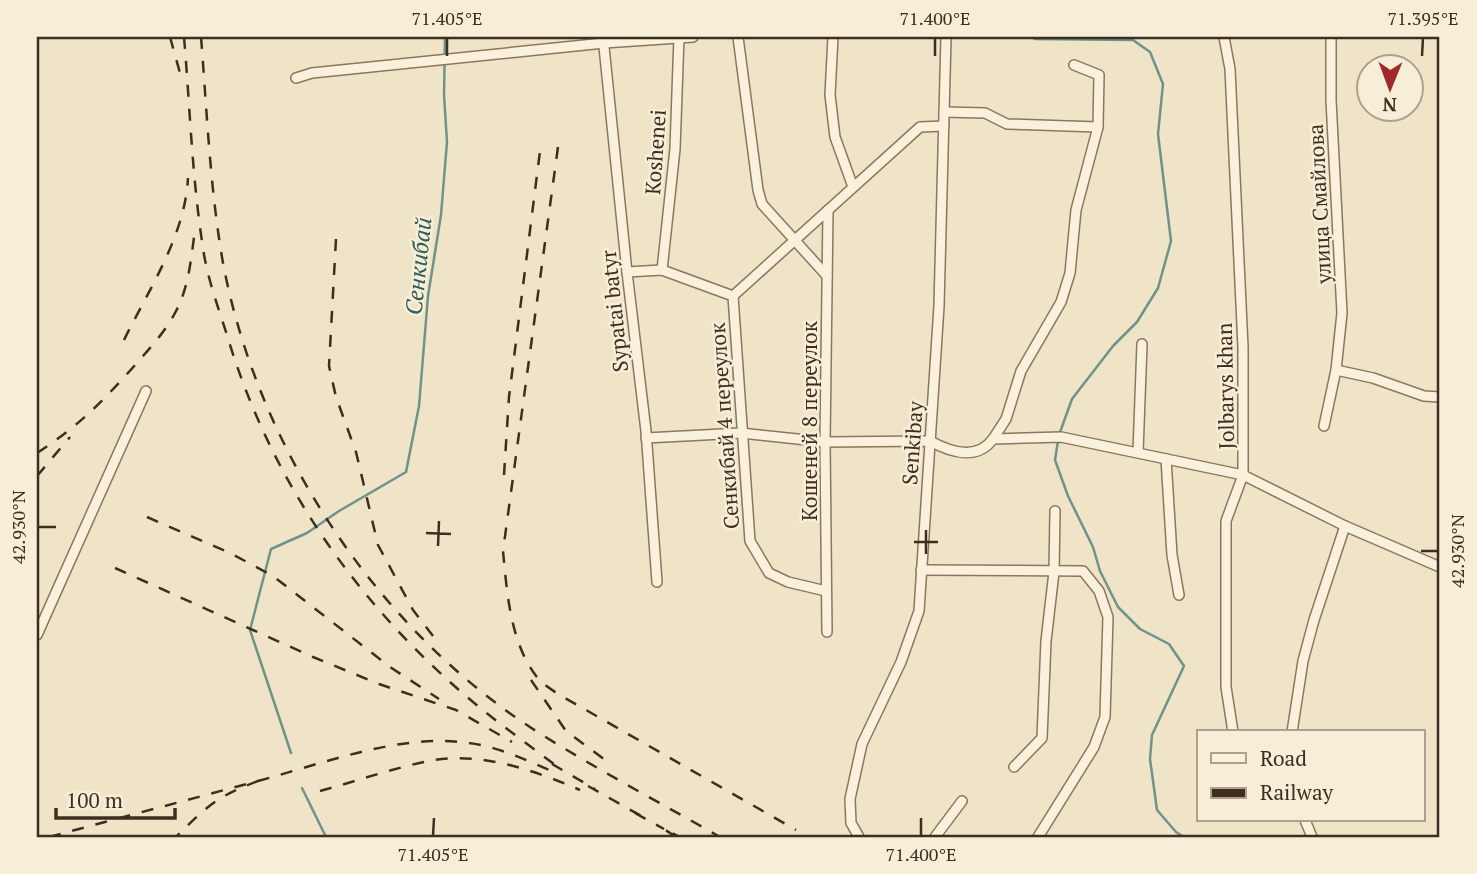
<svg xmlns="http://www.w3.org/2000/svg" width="1477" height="874" viewBox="0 0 1477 874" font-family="'PT Serif',serif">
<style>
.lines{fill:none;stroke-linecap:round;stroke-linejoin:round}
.stream{stroke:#6f938a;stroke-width:2.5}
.minor-casing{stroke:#8d765c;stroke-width:12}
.minor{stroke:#faf1dc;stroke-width:9}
.rail{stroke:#3d2e20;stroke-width:2.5;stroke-dasharray:12 12;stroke-linecap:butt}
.ticks{fill:none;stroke:#3d2e20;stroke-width:2.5}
.labels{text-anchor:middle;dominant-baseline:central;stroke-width:5;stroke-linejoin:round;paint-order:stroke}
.street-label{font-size:21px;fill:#3d2e20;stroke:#f7eed8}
.water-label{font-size:23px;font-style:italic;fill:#2f5d5a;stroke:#f7eed8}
.neatline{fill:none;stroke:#3d2e20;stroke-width:2.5}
.ticks-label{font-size:18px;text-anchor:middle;fill:#3d2e20}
</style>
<rect width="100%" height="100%" fill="#f0e4c8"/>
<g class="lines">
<g class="stream">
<path d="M1032,37l3,2 98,1 17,12 13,32 -5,50 13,107 -13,47 -21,34 -24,24 -41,53 -13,36"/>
<path d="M1058,441l-3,19 13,36 25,51 7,24 18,36 22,22 29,15 15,22 -32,69 -2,24 7,51 19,22 8,5"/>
<path d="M291,753l-41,-123 21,-81 36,-16 32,-22 67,-39 13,-66 9,-110 13,-81 6,-73 -3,-47 1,-58"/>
<path d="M302,788l24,49"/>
</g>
<g class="minor-casing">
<g id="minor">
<path d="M603,37l24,235 19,159 11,151"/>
<path d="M738,37l20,153 4,14 65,72"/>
<path d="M833,37l-3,58 5,42 18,50"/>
<path d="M1224,37l6,32 13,278v128l-17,46v166l7,45"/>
<path d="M296,78l16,-5 292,-30 89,-6"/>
<path d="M944,112l41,1 22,11 91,3"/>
<path d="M662,270l13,-121 4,-112"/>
<path d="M627,272l35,-2 71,26 17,245 19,32 19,9 38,9"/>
<path d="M733,296l187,-169 24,-1"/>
<path d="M1336,370l37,8 51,18 16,1"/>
<path d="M1324,426l12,-56 6,-57 -11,-213v-63"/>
<path d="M646,438l95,-5 84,9 105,-1c20,11 47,20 63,-2l68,-2 182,38 102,51 95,41"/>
<path d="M993,439l13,-20 15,-48 40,-69 9,-29 6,-63 22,-83 1,-52 -25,-10"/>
<path d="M1138,452l4,-108"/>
<path d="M1166,459l6,96 7,40"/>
<path d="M921,570l162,1 16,20 9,26 -3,100 -11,30 -56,90"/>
<path d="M827,632l-2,-190 3,-232"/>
<path d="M37,635l109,-244"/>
<path d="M1292,732l11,-71 11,-41 31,-94"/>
<path d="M1014,767l28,-29 4,-97 8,-69 1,-61"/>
<path d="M1305,820l7,17"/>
<path d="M859,837l-8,-14 -1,-24 12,-55 39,-82 18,-51 20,-305 7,-269"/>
<path d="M935,837l27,-36"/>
</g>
</g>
<use href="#minor" class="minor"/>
<g class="rail">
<path d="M170,37l10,36"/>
<path d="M184,37c6,70 8,141 19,211 4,29 15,59 24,87 44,148 133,274 252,372 26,21 54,41 80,61"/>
<path d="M201,37c6,75 9,152 22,226 35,186 154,366 313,468 60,38 123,71 184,106"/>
<path d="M558,147l-55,404c4,41 7,92 34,126 5,7 14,12 21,17l238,136"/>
<path d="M336,239l-7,127 7,31 20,55 22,93 35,65 20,26"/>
<path d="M124,340c25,-51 61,-104 64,-162"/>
<path d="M37,453c43,-28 65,-51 99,-89 14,-16 29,-32 39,-51 14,-25 16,-55 20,-83"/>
<path d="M504,475l5,-78 31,-246"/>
<path d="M37,476l33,-39"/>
<path d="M147,517l83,36 43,23 117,91 49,32"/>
<path d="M115,568l198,89 66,27 77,26 56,32"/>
<path d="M531,680l35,51 46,34"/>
<path d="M552,764l43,25"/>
<path d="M258,781c67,-18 142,-48 211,-38 31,4 59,18 87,30"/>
<path d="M588,786l55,31"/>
<path d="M320,791c37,-10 76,-24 114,-31 49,-8 102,11 146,30"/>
<path d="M635,813l29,16"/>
<path d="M49,837l209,-56c-42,16 -51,25 -82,56"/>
<path d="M676,837l-12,-8 16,8"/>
</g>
</g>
<path class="ticks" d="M447,56v-18M935,56v-18M1422,56l1,-18M38,527h18M426,533l25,1M914,542h24M438,546l1,-25M1421,551h17M926,554v-24M433,836l1,-18M921,836v-18"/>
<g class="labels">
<g class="street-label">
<text transform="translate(655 152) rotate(-86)">Koshenei</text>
<text transform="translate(1319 204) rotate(-93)">улица Смайлова</text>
<text transform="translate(614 311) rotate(-96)">Sypatai batyr</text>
<text transform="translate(1225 386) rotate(-91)">Jolbarys khan</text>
<text transform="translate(809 421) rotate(-90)">Кошеней 8 переулок</text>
<text transform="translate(724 426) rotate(-94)">Сенкибай 4 переулок</text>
<text transform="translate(912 443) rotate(-86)">Senkibay</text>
</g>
<g class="water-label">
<text transform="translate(418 266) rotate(-84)">Сенкибай</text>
</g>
</g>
<rect width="1477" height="874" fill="none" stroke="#f7eed8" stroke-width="77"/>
<rect x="1197" y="730" width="228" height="91" fill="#f7eed8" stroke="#ada18e" stroke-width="2"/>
<rect x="1211" y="753" width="35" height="10" fill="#faf1dc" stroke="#ada18e" stroke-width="2"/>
<text x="1260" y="766" font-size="21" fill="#3d2e20">Road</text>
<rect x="1211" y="788" width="35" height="10" fill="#3d2e20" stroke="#ada18e" stroke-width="2"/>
<text x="1260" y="800" font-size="21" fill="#3d2e20">Railway</text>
<g transform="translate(1390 88) rotate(181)"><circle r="33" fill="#f7eed8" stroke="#ada18e" stroke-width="2"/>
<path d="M0-5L12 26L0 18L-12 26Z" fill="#9e2a2b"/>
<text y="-10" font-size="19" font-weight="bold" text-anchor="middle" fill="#3d2e20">N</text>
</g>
<path d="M56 808v10h119v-10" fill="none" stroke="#3d2e20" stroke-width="3.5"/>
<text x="66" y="808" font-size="21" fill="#3d2e20" stroke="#f7eed8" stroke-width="5" paint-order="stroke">100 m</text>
<rect x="38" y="38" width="1400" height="798" class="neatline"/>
<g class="ticks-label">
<text x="447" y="25">71.405°E</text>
<text x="935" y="25">71.400°E</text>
<text x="1423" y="25">71.395°E</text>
<text transform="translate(19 527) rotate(-90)" y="6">42.930°N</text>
<text transform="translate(1458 551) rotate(-90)" y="6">42.930°N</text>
<text x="433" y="861">71.405°E</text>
<text x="921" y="861">71.400°E</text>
</g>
</svg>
